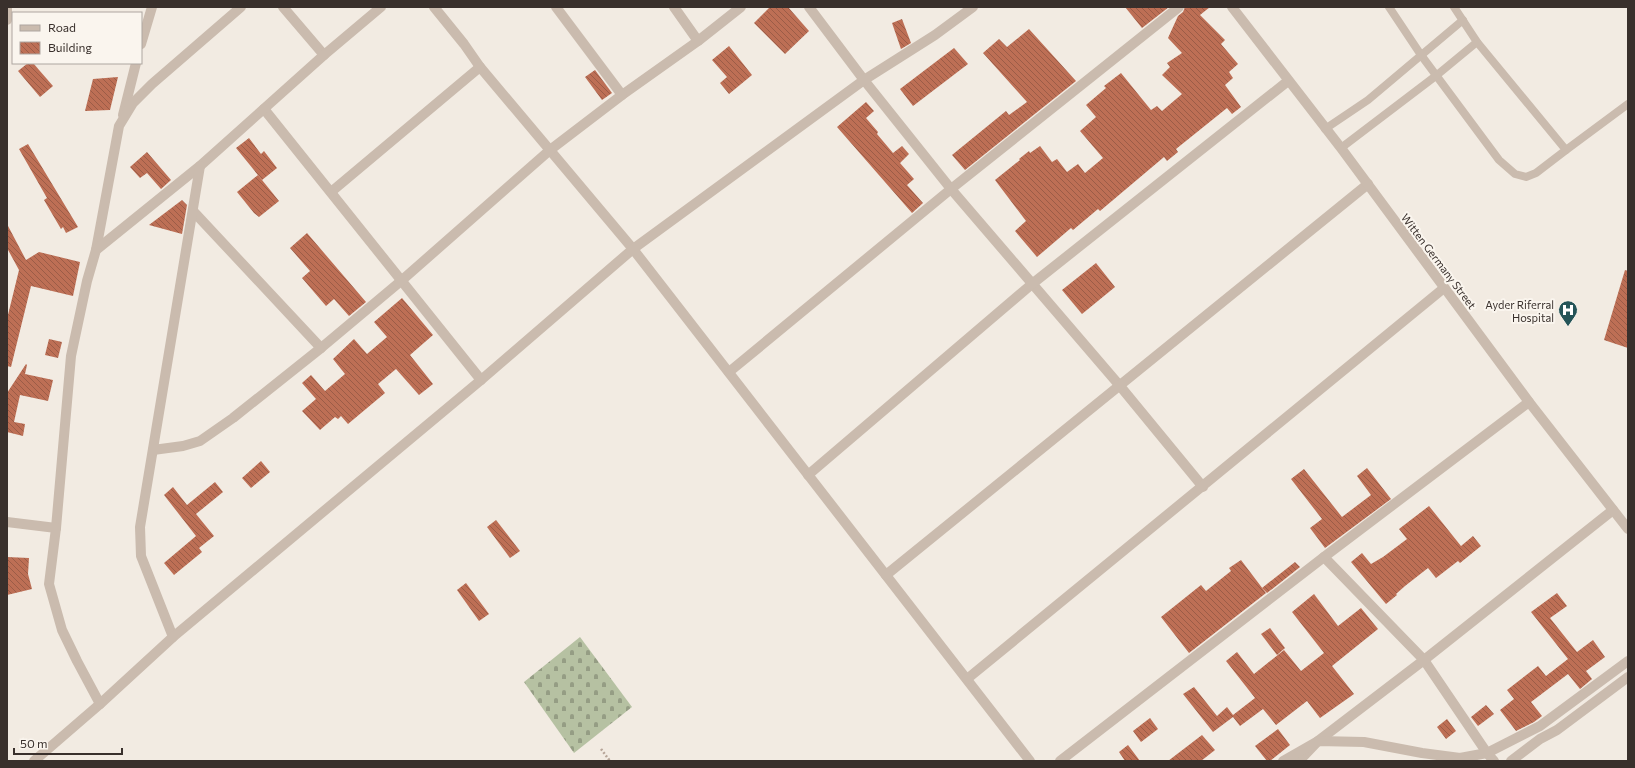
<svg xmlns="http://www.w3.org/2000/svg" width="1635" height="768" viewBox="0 0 1635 768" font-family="Commissioner,sans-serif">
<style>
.cemetery{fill:url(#cemetery-stones)}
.building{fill:url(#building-back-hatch)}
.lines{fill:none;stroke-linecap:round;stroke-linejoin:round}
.path{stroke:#b6a598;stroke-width:2.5;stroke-dasharray:2 2;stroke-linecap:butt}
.service{stroke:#cabbae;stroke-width:8}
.minor{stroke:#cabbae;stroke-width:10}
.tertiary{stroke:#cabbae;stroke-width:10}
.labels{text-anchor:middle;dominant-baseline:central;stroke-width:4;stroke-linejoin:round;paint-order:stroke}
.street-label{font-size:11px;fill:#39302c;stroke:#faf5ee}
.poi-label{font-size:11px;fill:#39302c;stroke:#faf5ee;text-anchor:end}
</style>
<defs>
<pattern id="cemetery-stones" width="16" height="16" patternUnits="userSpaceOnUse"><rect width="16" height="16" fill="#b6c1a2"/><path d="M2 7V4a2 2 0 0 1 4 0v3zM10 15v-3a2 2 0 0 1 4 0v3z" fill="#959d84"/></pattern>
<pattern id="building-back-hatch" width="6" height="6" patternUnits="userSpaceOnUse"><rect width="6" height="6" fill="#bd6f55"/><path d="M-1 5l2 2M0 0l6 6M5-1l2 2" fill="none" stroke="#9b5c47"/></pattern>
</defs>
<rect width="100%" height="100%" fill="#f2ebe2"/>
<path class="cemetery" d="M580,637l52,70 -58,46 -50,-71z"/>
<g class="building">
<path d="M770,7h18l21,24 -24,23 -31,-31z"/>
<path d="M1125,7h44l-27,21z"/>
<path d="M1185,7h25l-10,8 25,25 -4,4 17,20 -9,8 4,6 -8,7 16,22 -9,7 -5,-6 -51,41 2,3 -11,9 -3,-4 -64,54 -2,-2 -25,21 -2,-2 -34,29 -22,-26 11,-10 -31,-41 25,-20 -1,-1 10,-8 1,2 10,-7 12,16 5,-3 10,13 11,-8 7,9 18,-15 -23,-27 16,-14 -10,-12 20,-17 -2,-2 17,-13 30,37 6,-4 5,5 20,-17 -20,-19 8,-8 -3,-4 15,-10 -14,-15 10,-22 5,-4z"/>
<path d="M902,19l9,24 -10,6 -9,-26z"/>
<path d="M1029,29l47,52 -111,89 -13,-15 54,-44 3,4 18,-13 -44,-49 16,-14 8,8z"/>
<path d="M729,46l23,29 -23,19 -9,-11 7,-6 -15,-17z"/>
<path d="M954,48l14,16 -55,42 -13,-17z"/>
<path d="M28,63h5l20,23 -13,11 -22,-26z"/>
<path d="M595,70l17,23 -10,7 -17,-23z"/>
<path d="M118,77l-8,33 -25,1 8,-32z"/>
<path d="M866,102l8,9 -8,7 12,14 -1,2 16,19 9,-7 7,8 -9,9 14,16 -7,6 16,18 -11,10 -75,-86z"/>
<path d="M249,138l12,16 3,-3 13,17 -15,12 -26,-32z"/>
<path d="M28,144l50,83 -12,6 -3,-6 -2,2 -17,-29 3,-2 -28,-49z"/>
<path d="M147,152l24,28 -10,9 -14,-16 -7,5 -10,-11z"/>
<path d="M258,175l21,26 -20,16 -5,-4 -17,-21z"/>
<path d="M182,200l5,5 -5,29 -33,-9z"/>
<path d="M7,224l19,36 13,-8 41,10 -7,34 -42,-10 -20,81 -4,-1v-47l12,-49 -12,-22z"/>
<path d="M307,233l59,69 -17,14 -15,-17 -8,7 -24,-28 8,-7 -20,-23z"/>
<path d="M1096,263l19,24 -33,27 -20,-24z"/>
<path d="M1625,270l3,1v77l-24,-8z"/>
<path d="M402,298l31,37 -23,20 23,29 -14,11 -23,-26 -18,15 7,9 -37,31 -7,-8 -3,3 -3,-2 -15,13 -18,-19 14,-12 -14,-16 9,-8 14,16 20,-17 -12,-15 21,-20 13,15 20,-17 -13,-15z"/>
<path d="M49,339l13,3 -4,16 -13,-3z"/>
<path d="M26,364l1,1 -2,9 28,6 -5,21 -28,-6 -6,27 11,2 -2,12 -16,-4v-39z"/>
<path d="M261,461l9,11 -19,16 -9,-10z"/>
<path d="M1367,468l24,31 -66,49 -15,-20 12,-9 -31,-40 13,-10 38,48 29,-22 -14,-19z"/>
<path d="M215,482l8,10 -27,22 18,22 -15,12 3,4 -28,23 -10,-12 32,-27 -32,-41 9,-8 14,18z"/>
<path d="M1429,506l32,40 12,-10 8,10 -21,17 -2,-2 -22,17 -8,-10 -23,18 -9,8 1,1 -11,9 -35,-42 11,-9 9,11 12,-7 24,-18 -8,-10z"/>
<path d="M496,520l24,31 -10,7 -23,-31z"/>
<path d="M7,557l22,1 -1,16 4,15 -25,6z"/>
<path d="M1241,560l25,33 -77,60 -28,-36 40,-32 5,6 25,-20 -2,-3z"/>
<path d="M1295,562l5,5 -33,26 -5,-5z"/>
<path d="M466,583l23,31 -10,7 -22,-31z"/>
<path d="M1557,593l10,13 -17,12 27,34 16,-12 12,17 -19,14 6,8 -12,10 -12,-15 -37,28 11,14 -8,6 -18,9 -16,-21 14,-11 -7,-9 31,-24 8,10 22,-17 -37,-47z"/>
<path d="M1314,594l24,32 23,-18 17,21 -46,37 22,28 -34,24 -13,-17 -31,24 -13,-16 -23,17 -7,-9 -20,15 -30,-38 11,-7 23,29 10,-9 6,8 22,-17 -29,-37 11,-9 17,22 30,-24 17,21 23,-18 -32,-41z"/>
<path d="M1270,628l15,20 -8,7 -16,-21z"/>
<path d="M1486,705l8,9 -16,12 -7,-9z"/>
<path d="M1150,718l8,11 -17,13 -8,-11z"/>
<path d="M1447,719l9,12 -10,8 -9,-12z"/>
<path d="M1278,729l12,16 -20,16h-3l-12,-15z"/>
<path d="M1202,735l13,15 -14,11h-33z"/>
<path d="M1128,745l12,16h-15l-6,-9z"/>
</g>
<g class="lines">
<path class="path" d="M601,749l9,12"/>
<g class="service">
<path d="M1389,7l32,48 78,105 16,14 11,3 10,-4 30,-23 -89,-108 -23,-35"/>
<path d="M1325,129l43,-29 95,-80"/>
<path d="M1341,148l96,-73 40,-33"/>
<path d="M1566,150l62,-46"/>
</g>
<g class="minor">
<path d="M283,7l41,48"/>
<path d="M434,7l30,37 16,23 153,182 397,512"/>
<path d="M674,7l24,34"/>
<path d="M809,7l55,73 87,109 169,197 83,101"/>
<path d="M141,44l11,-37"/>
<path d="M622,95l76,-54 43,-34"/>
<path d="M264,109l217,271"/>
<path d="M123,115l13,-52"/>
<path d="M331,192l149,-125"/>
<path d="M193,211l128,137"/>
<path d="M96,250l23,-124 14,-23 19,-19 89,-77"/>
<path d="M729,372l222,-183 228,-182"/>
<path d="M153,450l30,-4 17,-5 33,-23 88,-70 80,-67 149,-131 72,-55 -66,-88"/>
<path d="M808,475l224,-191 256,-203"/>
<path d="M56,528l15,-172 16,-75 9,-31 104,-84 124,-111 57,-48"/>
<path d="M1324,557l100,103 63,93 7,8"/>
<path d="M886,575l482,-391"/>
<path d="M173,637l-32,-81 -1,-29 60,-361"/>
<path d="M967,679l477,-391"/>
<path d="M34,761l66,-57"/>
<path d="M1060,761l264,-204 205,-155"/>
<path d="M1299,761l19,-20 106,-81 189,-150"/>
</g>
<g class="tertiary">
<path d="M1232,7l109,141 188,254 99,127"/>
<path d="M7,20v-13"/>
<path d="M7,522l49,6 -7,56 13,46 15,31 23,43 73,-67 308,-257 152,-131 231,-169 71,-45 38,-28"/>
<path d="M1283,761l35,-20 46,1 58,11 38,5 27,-5 53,-27 88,-65"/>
<path d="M1511,761l29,-22 17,-9 71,-53"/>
</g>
</g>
<defs>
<g id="hospital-pin" transform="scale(1)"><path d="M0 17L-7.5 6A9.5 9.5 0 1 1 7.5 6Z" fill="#245458" stroke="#faf5ee"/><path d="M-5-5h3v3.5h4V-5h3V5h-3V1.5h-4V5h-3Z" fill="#fff"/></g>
</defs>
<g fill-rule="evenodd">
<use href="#hospital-pin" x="1568" y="310"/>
</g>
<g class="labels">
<g class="street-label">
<text transform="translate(1439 261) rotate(53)">Witten Germany Street</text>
</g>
<g class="poi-label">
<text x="1554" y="304">Ayder Riferral<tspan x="1554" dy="13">Hospital</tspan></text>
</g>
</g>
<rect width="1635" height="768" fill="none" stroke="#39302c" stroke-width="16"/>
<rect x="12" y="12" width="130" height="52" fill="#faf5ee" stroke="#ada6a0"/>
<rect x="20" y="25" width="20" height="6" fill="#cabbae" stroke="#ada6a0"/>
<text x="48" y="32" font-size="12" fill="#39302c">Road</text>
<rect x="20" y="42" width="20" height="12" fill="url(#building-back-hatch)" stroke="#ada6a0"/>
<text x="48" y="52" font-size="12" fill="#39302c">Building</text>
<path d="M14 748v6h108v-6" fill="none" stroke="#39302c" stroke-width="2"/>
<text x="20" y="748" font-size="12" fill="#39302c" stroke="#faf5ee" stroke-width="3" paint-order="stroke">50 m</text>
</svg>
